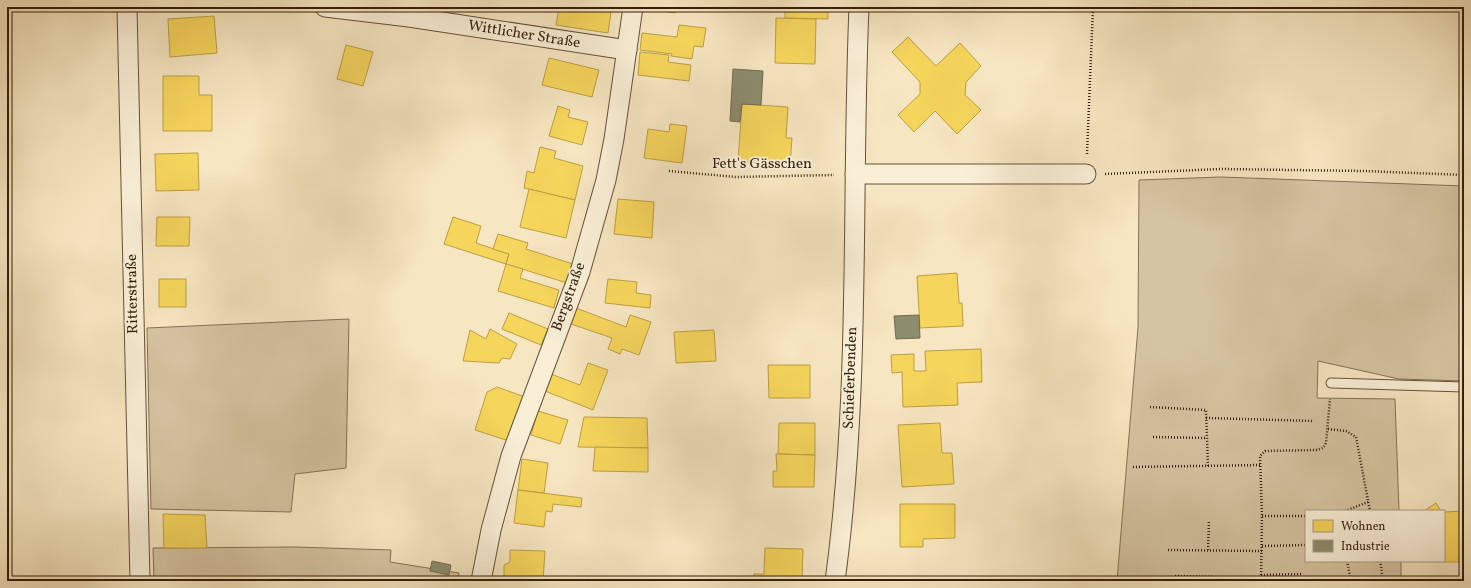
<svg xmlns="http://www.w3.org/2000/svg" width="1471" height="588" viewBox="0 0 1471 588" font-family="Vollkorn,serif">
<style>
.green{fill:#d5c4a2;stroke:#857156}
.homes{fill:#f6d55c;stroke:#bc9e43}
.industry{fill:#8c8c6e;stroke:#726b50}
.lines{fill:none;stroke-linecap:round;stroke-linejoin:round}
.service-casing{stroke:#655038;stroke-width:11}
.minor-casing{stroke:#655038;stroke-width:21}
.path{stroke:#351e0a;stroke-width:2.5;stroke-dasharray:1 2;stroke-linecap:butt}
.service{stroke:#f9efd7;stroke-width:9}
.minor{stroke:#f9efd7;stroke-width:19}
.labels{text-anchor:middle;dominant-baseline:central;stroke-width:4;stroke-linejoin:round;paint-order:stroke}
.street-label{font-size:15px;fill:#351e0a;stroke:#f9efd7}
</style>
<rect width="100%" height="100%" fill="#f6e6c1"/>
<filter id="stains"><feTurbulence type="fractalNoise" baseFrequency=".005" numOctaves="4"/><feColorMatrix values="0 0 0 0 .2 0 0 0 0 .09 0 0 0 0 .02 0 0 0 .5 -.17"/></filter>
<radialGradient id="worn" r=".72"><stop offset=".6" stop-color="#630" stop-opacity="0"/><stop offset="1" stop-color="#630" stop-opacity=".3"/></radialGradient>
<g class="green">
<path d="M1221,177l243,9v195l-65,-2 -81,-18 -1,37 78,1 4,112h-93v50h95v20h-284l21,-254 1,-147z"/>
<path d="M349,319l-3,149 -51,6 -4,38 -140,-3 -4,-181z"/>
<path d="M295,547l96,3 -1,12 69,11 -1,8h-304l-1,-33z"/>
</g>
<g class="homes">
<path d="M559,7h17l35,5 -3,21 -52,-8z"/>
<path d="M576,7h36l-1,5z"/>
<path d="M647,7h29l-1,6 -28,-4z"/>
<path d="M785,7h43v12l-43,-1z"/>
<path d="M214,16l3,37 -47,4 -2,-38z"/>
<path d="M776,18l40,1 -1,45 -40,-1z"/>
<path d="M679,25l27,3 -3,19 -9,-1 -2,13 -21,-3 1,-2 -32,-4 2,-17 35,4z"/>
<path d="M908,37l28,29 24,-23 21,23 -15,16 -1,13 16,15 -24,24 -22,-23 -21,21 -16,-17 22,-21v-12l-28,-30z"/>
<path d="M346,45l27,7 -10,34 -26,-7z"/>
<path d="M640,52l29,3 -1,7 23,3 -2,16 -51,-6z"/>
<path d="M549,58l50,12 -7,27 -50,-12z"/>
<path d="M163,76h36v19h13v36h-49z"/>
<path d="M742,104l46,3 -2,31h6l-2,27 -52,-4z"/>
<path d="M558,106l12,4 -2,7 20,5 -6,23 -33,-9z"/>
<path d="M670,124l17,2 -5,37 -38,-5 4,-29 21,3z"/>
<path d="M540,147l16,4 -2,7 29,8 -8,34 -51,-12 3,-17 7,2z"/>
<path d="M198,153l1,37 -43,1 -1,-37z"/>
<path d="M529,189l46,11 -9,38 -46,-11z"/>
<path d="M618,199l36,3 -2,36 -38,-4z"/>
<path d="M157,217h33l-1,29h-33z"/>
<path d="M453,217l28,9 -5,17 33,11 -3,10 -62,-20z"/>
<path d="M498,234l30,9 -2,6 47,15 -6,19 -61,-19 3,-10 -16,-5z"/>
<path d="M506,264l17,5 -3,9 39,12 -5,18 -56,-17z"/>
<path d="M957,273l2,30h3l1,23 -43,2 -3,-52z"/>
<rect x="159" y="279" width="27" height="28"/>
<path d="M608,279l29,3 -1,11 15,2 -1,13 -45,-5z"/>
<path d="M576,308l50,19 4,-12 21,7 -12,33 -17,-6 -2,5 -12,-5 4,-11 -41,-14z"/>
<path d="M509,313l39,16 -7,16 -39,-16z"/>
<path d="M490,329l27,15 -7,15 -8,-1 -3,5 -36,-2 7,-31 16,9z"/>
<path d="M714,330l2,31 -40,2 -2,-31z"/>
<path d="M981,349l1,33 -25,1 1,22 -55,2 -1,-35 -10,1 -1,-18 23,-1v17h12l-1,-20z"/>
<path d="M588,363l20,7 -15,40 -48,-19 6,-17 29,11z"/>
<path d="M768,365h42v33h-41z"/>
<path d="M497,387l28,10 -13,45 -37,-12 12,-38z"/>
<path d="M538,411l30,9 -8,24 -29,-9z"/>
<path d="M584,417l63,1 1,30 -70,-1z"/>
<path d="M779,423h36v32l-37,-1z"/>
<path d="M940,423l2,30h10l2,31 -52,3 -4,-62z"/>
<path d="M595,447l53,1v24l-55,-1z"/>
<path d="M776,454l39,1 -1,32h-41v-16h4z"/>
<path d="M522,459l26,4 -4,30 -26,-3z"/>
<path d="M518,490l64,8 -1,9 -28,-3 -1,8 -6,-1 -2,16 -30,-4z"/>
<path d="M1436,503l5,8h-17z"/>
<path d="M900,504h55v34l-32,1v8h-23z"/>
<path d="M1464,511v45h-5v6h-16l1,-1v-49z"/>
<path d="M163,514l42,1 2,33h-43z"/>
<path d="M765,548l38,1 -1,29h-3v3h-45v-7h10z"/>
<path d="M510,550l35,1 -2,30h-34l-5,-5v-11l6,-3z"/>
</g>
<g class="industry">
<path d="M733,69l30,2 -2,34 -19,-1 -2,18 -10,-1z"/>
<path d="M919,315l1,23 -24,1 -2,-23z"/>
<path d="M432,561l19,4 -2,10 -19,-4z"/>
</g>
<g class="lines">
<g class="service-casing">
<path id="service" d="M1331,383l133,4"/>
</g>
<g class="minor-casing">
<g id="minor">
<path d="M127,7l13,574"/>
<path d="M325,7l84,10 218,33"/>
<path d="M855,174h231"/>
<path d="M481,581l10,-51 20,-74 69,-184 26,-92 8,-41 19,-132"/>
<path d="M835,581c26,-190 16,-383 24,-574"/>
</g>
</g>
<g class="path">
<path d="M1087,154l6,-147"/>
<path d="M669,171l67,6 98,-2"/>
<path d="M1105,174l116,-5 143,2 100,4"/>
<path d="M1150,407l56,3 2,56"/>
<path d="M1206,418l108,3"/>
<path d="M1328,429l18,2 10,6 14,74"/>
<path d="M1153,437l54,1"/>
<path d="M1133,467l127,-2"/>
<path d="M1345,511l23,-9"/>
<path d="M1262,516h44"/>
<path d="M1262,546l44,-1"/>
<path d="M1168,550l94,1"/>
<path d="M1208,550l1,-30"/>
<path d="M1347,561l4,20"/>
<path d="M1380,561l2,11 -1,9"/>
<path d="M1261,575l42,-1"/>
<path d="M1175,576l87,2"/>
<path d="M1261,581l1,-65 -2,-60 5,-5 51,-1 7,-2 3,-5 4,-44"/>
</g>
<use href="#service" class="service"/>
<use href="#minor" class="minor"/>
</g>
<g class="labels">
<g class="street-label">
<text transform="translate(524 35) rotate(9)">Wittlicher Straße</text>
<text x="762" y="164">Fett's Gässchen</text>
<text transform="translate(133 294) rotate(-91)">Ritterstraße</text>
<text transform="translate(569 297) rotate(-70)">Bergstraße</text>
<text transform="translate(851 378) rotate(-88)">Schieferbenden</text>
</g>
</g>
<rect width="1471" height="588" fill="none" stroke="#f6e6c1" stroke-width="24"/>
<rect x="8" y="8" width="1455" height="572" fill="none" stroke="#351e0a" stroke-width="2"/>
<rect x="12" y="12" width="1447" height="564" fill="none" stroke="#351e0a"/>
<rect x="1305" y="510" width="140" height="52" fill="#f9efd7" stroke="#ab9b85"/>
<rect x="1313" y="520" width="20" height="12" fill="#f6d55c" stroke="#ab9b85"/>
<text x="1341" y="530" font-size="12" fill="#351e0a">Wohnen</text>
<rect x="1313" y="540" width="20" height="12" fill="#8c8c6e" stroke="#ab9b85"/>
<text x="1341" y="550" font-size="12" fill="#351e0a">Industrie</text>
<rect width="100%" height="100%" filter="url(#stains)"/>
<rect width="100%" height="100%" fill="url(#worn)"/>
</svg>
